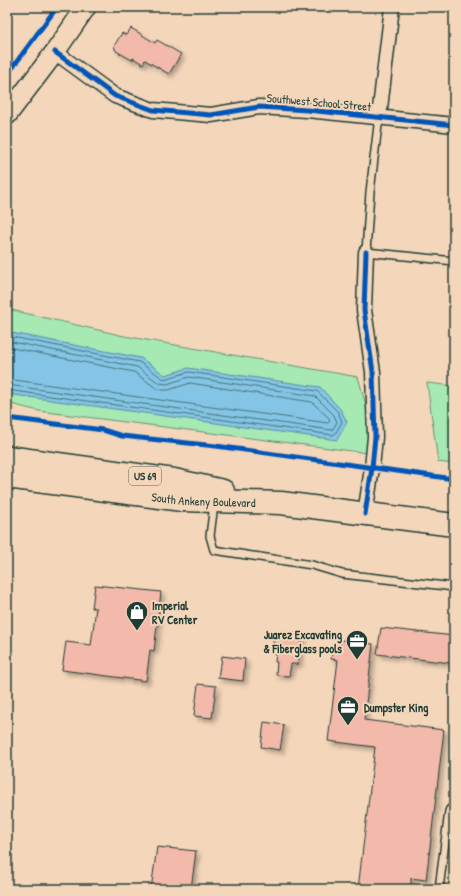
<svg xmlns="http://www.w3.org/2000/svg" width="461" height="896" viewBox="0 0 461 896" font-family="'Patrick Hand',sans-serif">
<style>
.green{fill:#a7e9b3;stroke:#639374}
.water{fill:#84c5e5;stroke:#5c8f9e}
.lines{fill:none;stroke-linecap:round;stroke-linejoin:round}
.shore{stroke:#47737b;stroke-width:1}
.building{fill:#f3b9ab;stroke:#1f3d34;filter:url(#shadow)}
.lane-casing{stroke:#1f3d34;stroke-width:10}
.street-casing{stroke:#1f3d34;stroke-width:17}
.secondary-casing{stroke:#1f3d34;stroke-width:22}
.primary-casing{stroke:#1f3d34;stroke-width:25}
.lane{stroke:#f4d6ba;stroke-width:7}
.street{stroke:#f4d6ba;stroke-width:14}
.secondary{stroke:#f4d6ba;stroke-width:19}
.primary{stroke:#f4d6ba;stroke-width:22}
.cycleway-casing{stroke:#f4d6ba;stroke-width:8}
.cycleway{stroke:#0057b8;stroke-width:5}
.labels{text-anchor:middle;dominant-baseline:central;stroke-width:4;stroke-linejoin:round;paint-order:stroke}
.shield{fill:#f4d6ba;stroke:#5f6b5c;stroke-width:1}
.shield-label{font-size:11px;font-weight:bold;fill:#1f3d34}
.street-label{font-size:12px;fill:#1f3d34;stroke:#f4d6ba}
.poi-label{font-size:12px;font-weight:bold;fill:#1f3d34;stroke:#f4d6ba;text-anchor:start}
</style>
<defs>
<filter id="shadow"><feDropShadow dx="3.5" dy="3.5" stdDeviation="2" flood-color="#0004"/></filter>
</defs>
<rect width="100%" height="100%" fill="#f4d6ba"/>
<filter id="ink" filterUnits="userSpaceOnUse"><feTurbulence type="fractalNoise" baseFrequency=".025" numOctaves="2"/><feDisplacementMap in="SourceGraphic" scale="8" xChannelSelector="R" yChannelSelector="G"/><feConvolveMatrix kernelMatrix="1 2 1 2 8 2 1 2 1" color-interpolation-filters="sRGB"/></filter>
<g filter="url(#ink)">
<g class="green">
<path d="M7,309l117,27 234,41 13,46 -3,30 -329,-42 -32,-8z"/>
<path d="M427,383l27,3v78l-16,-2z"/>
</g>
<path class="water" d="M7,332l134,26 24,17 23,-7 132,19 21,23 6,12 -10,18 -330,-46z"/>
<g class="lines">
<g class="shore">
<path d="M7,336l132,26 25,17 25,-7 128,19 21,21 4,10 -7,12 -2,1 -326,-45"/>
<path d="M7,341l130,26 22,16 8,1 22,-7 126,19 19,19 3,7 -4,7 -2,1 -324,-45"/>
<path d="M7,347l127,25 22,16 6,2h7l21,-7 122,19 17,16 1,3 -2,2 -321,-44"/>
</g>
</g>
<g class="building">
<path d="M131,28l24,15 2,-3 24,14 -12,20 -24,-14 -2,4 -10,-6 -1,2 -16,-9 -2,-5 8,-13 4,2z"/>
<path d="M95,585l66,7 -7,59 -4,-1 -4,31 -84,-11 4,-28 25,3 5,-37h-4z"/>
<path d="M381,628l73,8 -3,27 -74,-9z"/>
<path d="M275,631l27,3 -4,30h-7l-2,12 -13,-1 1,-13h-2l2,-18 -4,-1z"/>
<path d="M341,640l32,4 -9,76 80,10 -18,150 -15,-2v11h-53l17,-142 -47,-6 10,-81 -7,-1 2,-13h7z"/>
<path d="M222,656l23,3 -2,22 -25,-3 2,-13h1z"/>
<path d="M198,684l18,2 -4,32 -18,-2z"/>
<path d="M264,722l20,3 -4,25 -19,-3z"/>
<path d="M157,847l39,4 -5,38h-40z"/>
</g>
<g class="lines">
<g class="lane-casing">
<g id="lane">
<path d="M379,117l-9,75 -4,60 88,9"/>
<path d="M214,504l-4,32 4,14 98,15 30,9 112,13"/>
<path d="M439,889l10,-78 1,-2h4"/>
</g>
</g>
<g class="street-casing">
<g id="street">
<path d="M55,52l60,44 38,14 58,5 48,-8 48,3 147,15"/>
<path d="M379,117l13,-110"/>
<path d="M365,514l7,-46 3,-31 -2,-65 -9,-62 2,-58"/>
</g>
</g>
<g class="secondary-casing">
<path id="secondary" d="M7,115l48,-63 31,-45"/>
</g>
<g class="primary-casing">
<g id="primary">
<path d="M7,457l167,23 49,11"/>
<path id="s1" d="M7,477l175,23 99,3 173,22"/>
</g>
</g>
<use href="#lane" class="lane"/>
<use href="#street" class="street"/>
<use href="#secondary" class="secondary"/>
<use href="#primary" class="primary"/>
<g class="cycleway-casing">
<g id="cycleway">
<path d="M55,52l60,44 38,14 58,5 48,-8 48,3 147,15"/>
<path d="M7,75l50,-68"/>
<path d="M7,418l96,12 19,6 94,10 238,33"/>
<path d="M365,514l7,-46 3,-31 -2,-65 -9,-62 2,-58"/>
</g>
</g>
<use href="#cycleway" class="cycleway"/>
</g>
</g>
<defs>
<g id="shop-pin" transform="scale(1.15)"><path d="M0 17L-7.5 6A9.5 9.5 0 1 1 7.5 6Z" fill="#1f3d34" stroke="#f4d6ba"/><path d="M-5-2.5h2.3a2.7 3.5 0 0 1 5.4 0H5L5.5 6h-11ZM-1.5-2.5h3a1.5 2.3 0 0 0-3 0Z" fill="#fff"/></g>
<g id="office-pin" transform="scale(1.15)"><path d="M0 17L-7.5 6A9.5 9.5 0 1 1 7.5 6Z" fill="#1f3d34" stroke="#f4d6ba"/><path d="M-6-3h4V-5.5h4V-3h4V5H-6ZM-1-4.5V-3h2v-1.5ZM-6 0V1H6V0Z" fill="#fff"/></g>
</defs>
<g fill-rule="evenodd">
<use href="#shop-pin" x="137" y="612"/>
<use href="#office-pin" x="357" y="641"/>
<use href="#office-pin" x="348" y="707"/>
</g>
<g class="labels">
<rect class="shield" x="129" y="467" width="32" height="18" rx="3"/>
<g class="shield-label">
<text x="145" y="476">US 69</text>
</g>
<g class="street-label">
<text transform="translate(319 102) rotate(5)">Southwest School Street</text>
<text stroke="none"><textPath href="#s1" startOffset="198">South Ankeny Boulevard</textPath></text>
</g>
<g class="poi-label">
<text x="152" y="605">Imperial<tspan x="152" dy="14">RV Center</tspan></text>
<text x="342" y="634" text-anchor="end">Juarez Excavating<tspan x="342" dy="14">&amp; Fiberglass pools</tspan></text>
<text x="364" y="707">Dumpster King</text>
</g>
</g>
<rect width="461" height="896" fill="none" stroke="#f4d6ba" stroke-width="24"/>
<rect x="12" y="12" width="437" height="872" fill="none" stroke="#1f3d34" stroke-width="1.5" filter="url(#ink)"/>
</svg>
